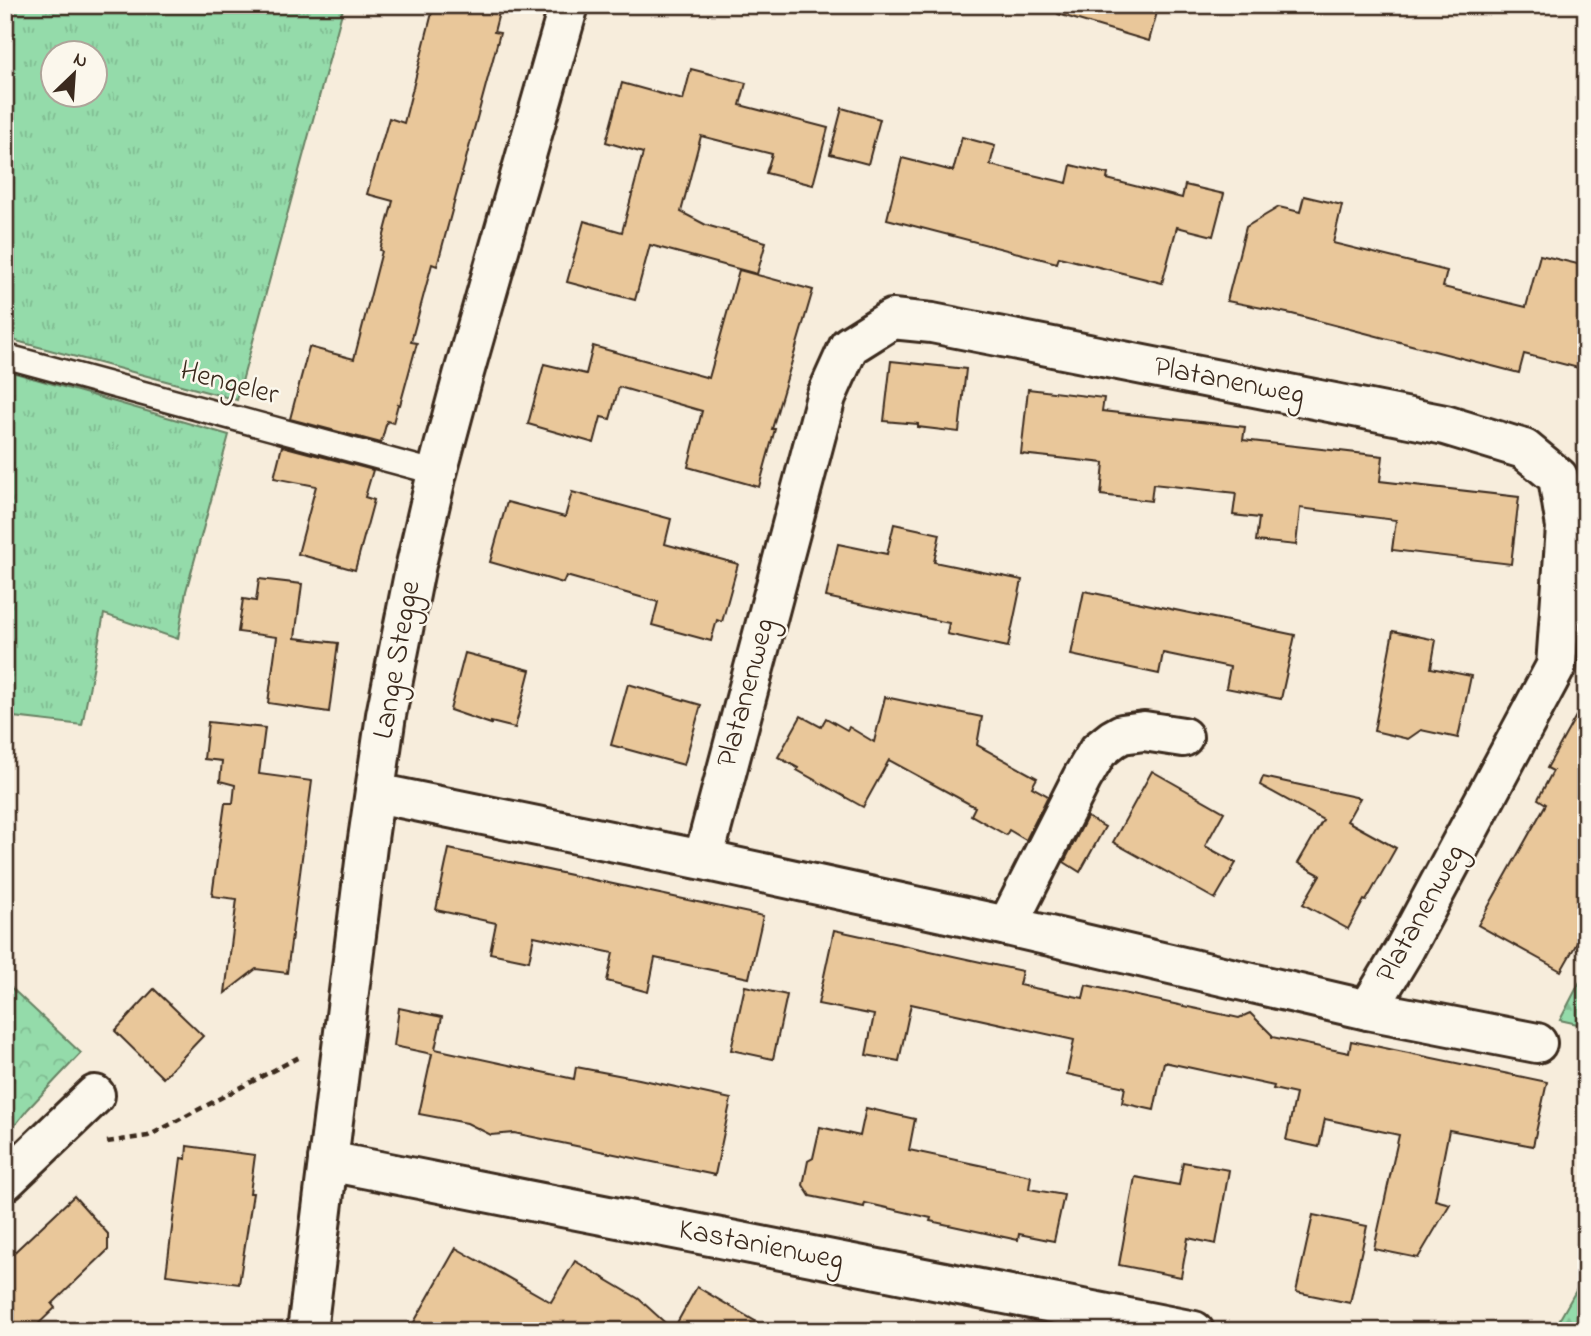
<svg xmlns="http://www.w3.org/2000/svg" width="1591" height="1336" viewBox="0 0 1591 1336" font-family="'Indie Flower',sans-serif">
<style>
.grass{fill:url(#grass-tufts);stroke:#688264;stroke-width:2;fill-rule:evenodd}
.forest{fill:url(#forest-firs);stroke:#688264;stroke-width:2}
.park{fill:url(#park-crowns);stroke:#688264;stroke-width:2}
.building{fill:#e9c79a;stroke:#3b2a1e;stroke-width:2}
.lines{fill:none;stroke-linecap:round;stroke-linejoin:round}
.service-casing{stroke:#3b2a1e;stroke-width:28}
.minor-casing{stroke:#3b2a1e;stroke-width:44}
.path{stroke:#3b2a1e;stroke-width:4.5;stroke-dasharray:7 5;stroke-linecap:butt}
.service{stroke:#fbf7ec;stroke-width:23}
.minor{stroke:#fbf7ec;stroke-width:38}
.labels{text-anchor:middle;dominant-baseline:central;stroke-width:5;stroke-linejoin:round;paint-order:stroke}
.street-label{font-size:30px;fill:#3b2a1e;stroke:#fbf7ec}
</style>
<defs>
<pattern id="grass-tufts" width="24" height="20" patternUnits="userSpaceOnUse" patternTransform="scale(1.75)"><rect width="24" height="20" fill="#94dbaa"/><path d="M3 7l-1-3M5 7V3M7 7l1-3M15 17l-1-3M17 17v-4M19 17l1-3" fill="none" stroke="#80bc92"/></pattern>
<pattern id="forest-firs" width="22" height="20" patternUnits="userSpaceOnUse" patternTransform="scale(1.75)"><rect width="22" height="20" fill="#94dbaa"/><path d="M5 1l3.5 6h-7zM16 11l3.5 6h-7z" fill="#80bc92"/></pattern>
<pattern id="park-crowns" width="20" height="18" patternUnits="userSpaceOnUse" patternTransform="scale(1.75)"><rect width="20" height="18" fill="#94dbaa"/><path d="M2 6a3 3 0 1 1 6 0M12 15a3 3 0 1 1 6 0" fill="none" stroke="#80bc92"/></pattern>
</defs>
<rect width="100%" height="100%" fill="#f7eddc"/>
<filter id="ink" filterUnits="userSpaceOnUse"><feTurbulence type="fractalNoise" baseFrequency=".0143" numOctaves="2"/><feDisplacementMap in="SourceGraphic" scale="14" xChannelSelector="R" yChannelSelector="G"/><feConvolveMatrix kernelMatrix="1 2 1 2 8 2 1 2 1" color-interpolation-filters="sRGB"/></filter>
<g filter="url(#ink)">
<g class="grass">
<path d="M5,5h339l-107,395 -232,-62zM52,52h42v42h-42z"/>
<path d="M5,370l224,65 -43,156 -8,48 -74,-25 -22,111 -77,-9z"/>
</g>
<g class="forest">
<path d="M1586,970v56l-26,-6z"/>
<path d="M1586,1273v58h-33z"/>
</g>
<path class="park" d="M5,982l76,71 -53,56 -23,29z"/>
<g class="building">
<path d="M434,5h67l-7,27 6,1 -63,233 -5,-2 -21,78 6,1 -17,62 -2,-1 -5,19 -6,-2 -6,22 -91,-24 19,-72 45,12 28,-108 -2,-1 13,-49 -26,-7 22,-76 15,5z"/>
<path d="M1059,5h100l-10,36 -91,-27z"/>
<path d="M691,69l55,14 -6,22 88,23 -15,57 -47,-12 6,-19 -71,-18 -20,76 25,13 60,17 -9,32 -107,-29 -15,55 -68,-18 17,-61 38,11 21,-79 -37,-11 16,-59 61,17z"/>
<path d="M842,108l38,11 -12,45 -38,-10z"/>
<path d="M962,137l33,9 -5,19 77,18 4,-18 37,9 -1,5 75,19 3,-13 39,9 -11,42 -36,-9 -15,56 -103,-26 -2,6 -170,-44 15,-61 51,13z"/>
<path d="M1304,196l38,9 -9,38 114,28 -4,16 83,20 14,-52 46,11v104l-62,-16 -5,19 -227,-59 -65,-13 19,-74 33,-20 21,5z"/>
<path d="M739,270l74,20 -41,139h3l-16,58 -71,-20 14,-56 -83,-24 -9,32 -9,-2 -7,26 -66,-19 16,-60 42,10 7,-28 116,32z"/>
<path d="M891,361l75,8 -7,63 -41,-5v-3l-34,-3z"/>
<path d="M1028,389l76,9 -2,13 143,16 -2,13 140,16 -3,25 139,16 -8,67 -119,-14 4,-30 -96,-12 -4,37 -40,-4 3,-23 -26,-3 3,-22 -83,-9 -2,17 -50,-6 3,-32 -83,-9z"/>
<path d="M282,446l91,24 -8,27 9,3 -19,70 -57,-16 18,-68 -42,-8z"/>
<path d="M572,492l99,27 -6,25 73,20 -16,58 -5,-2 -6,21 -59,-16 6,-23 -92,-26 -3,7 -73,-21 17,-60 58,15z"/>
<path d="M894,524l46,10 -6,28 88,18 -14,67 -61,-13 2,-11 -123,-26 12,-53 49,10z"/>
<path d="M259,579l43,5 -7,54 43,5 -9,69 -61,-9 9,-66 -39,-5 5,-33 13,2z"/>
<path d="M1084,591l211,44 -14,64 -55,-11 4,-21 -67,-14 -4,21 -88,-19z"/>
<path d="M1393,631l43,9 -5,28 40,8 -13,62 -37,-8 -13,9 -34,-8z"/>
<path d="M465,653l65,17 -15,58 -24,-6v2l-41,-14z"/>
<path d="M628,684l73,21 -17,60 -73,-20z"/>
<path d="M885,697l97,20 -5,28 60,33 -5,9 16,9 -22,44 -17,-10 -3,5 -35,-20 4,-8 -86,-47 -26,47 -66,-37 1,-2 -20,-11 23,-41 20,11 5,-9 21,12 2,-3 25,15z"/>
<path d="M1586,698v229l-25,44 -83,-46 68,-121 -8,-5 15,-28 -6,-3z"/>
<path d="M208,722l57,6 -6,46 53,7 -25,192 -31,-4 -31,24 12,-94 -25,-3 13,-93h8l2,-18 -15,-4 2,-20 -18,-2z"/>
<path d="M1152,771l72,41 -19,34 31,17 -21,36 -102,-57z"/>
<path d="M1263,777l97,21 -13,23 49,27 -30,53 -2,-1 -16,29 -45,-25 17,-29 -22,-12 25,-43 -63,-35z"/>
<path d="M1087,817l18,10 -25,45 -16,-10z"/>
<path d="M449,849l314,67 -14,62 -94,-20 -7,34 -41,-11 6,-28 -79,-17 -5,25 -39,-8 6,-30 -60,-13z"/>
<path d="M834,930l188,41 -3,14 64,13 3,-13 153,33 11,-5 22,22v2l77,16 2,-12 196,41 -14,64 -84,-16 -14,70 15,4 -32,54 -44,-9 25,-114 -74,-16 -6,28 -33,-7 10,-46 -23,-5 1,-3 -110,-24 -10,48 -32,-7 3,-16 -58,-13 7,-34 -163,-36 -12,57 -33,-6 8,-40 -56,-11z"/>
<path d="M745,986l42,9 -14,64 -42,-9z"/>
<path d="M154,989l49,47 -40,42 -48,-47z"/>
<path d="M399,1008l43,9 -7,32 139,30 2,-12 63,12 92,20 -16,76 -201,-42 -23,2 -24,-12 -48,-9 13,-60 -38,-8z"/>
<path d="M866,1108l49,11 -6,31 122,26 -2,13 35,6 -10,46 -35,-7 -1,6 -88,-19 1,-3 -66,-15 -1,4 -54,-11 -7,-11 5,-24 5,-3 7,-31 40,9z"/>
<path d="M187,1146l68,9 -5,38h3l-14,91 -73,-9 15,-117 5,1z"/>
<path d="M1183,1162l46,8 -13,74 -28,-6 -7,39 -62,-12 16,-88 44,8z"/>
<path d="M74,1196l34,38v16l-56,54 3,4 -24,23h-26v-70z"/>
<path d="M1313,1215l54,11 -17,77 -54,-11z"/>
<path d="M456,1248l95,54 24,-41 64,38 34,31 24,-43 75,44h-363z"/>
</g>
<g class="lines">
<g class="service-casing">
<path id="service" d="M5,356l432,117"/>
</g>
<g class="minor-casing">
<g id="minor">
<path d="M376,793l327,67 304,66 361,84 35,-58 153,-286 10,-139 -8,-50 -34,-28 -79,-24 -513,-102 -40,-4 -43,27 -23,51 -123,463"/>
<path d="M1007,926l75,-148 16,-27 15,-12 9,-5 22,-3 39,6"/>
<path d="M1368,1010l169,33"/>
<path d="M328,1161l866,170"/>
<path d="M5,1181l90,-86"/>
<path d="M307,1331l60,-485 19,-131 29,-146 22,-96 26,-97 106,-371"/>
</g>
</g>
<path class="path" d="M107,1142l41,-6 151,-79"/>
<use href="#service" class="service"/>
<use href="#minor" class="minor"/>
</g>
</g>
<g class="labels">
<g class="street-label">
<text transform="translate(1229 382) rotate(11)">Platanenweg</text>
<text transform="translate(229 384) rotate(15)">Hengeler</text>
<text transform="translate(398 660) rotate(-80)">Lange Stegge</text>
<text transform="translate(747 693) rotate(-75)">Platanenweg</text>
<text transform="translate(1422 914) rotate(-61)">Platanenweg</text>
<text transform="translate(761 1246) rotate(11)">Kastanienweg</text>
</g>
</g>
<rect width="1591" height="1336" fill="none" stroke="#fbf7ec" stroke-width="28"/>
<rect x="14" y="14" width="1563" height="1308" fill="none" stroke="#3b2a1e" stroke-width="2.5" filter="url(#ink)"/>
<g transform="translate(74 74) rotate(25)"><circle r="33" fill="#fbf7ec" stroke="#aea59a" stroke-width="2"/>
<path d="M0-5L12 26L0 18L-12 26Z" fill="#3b2a1e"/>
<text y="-10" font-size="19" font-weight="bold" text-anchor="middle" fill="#3b2a1e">N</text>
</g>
</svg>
